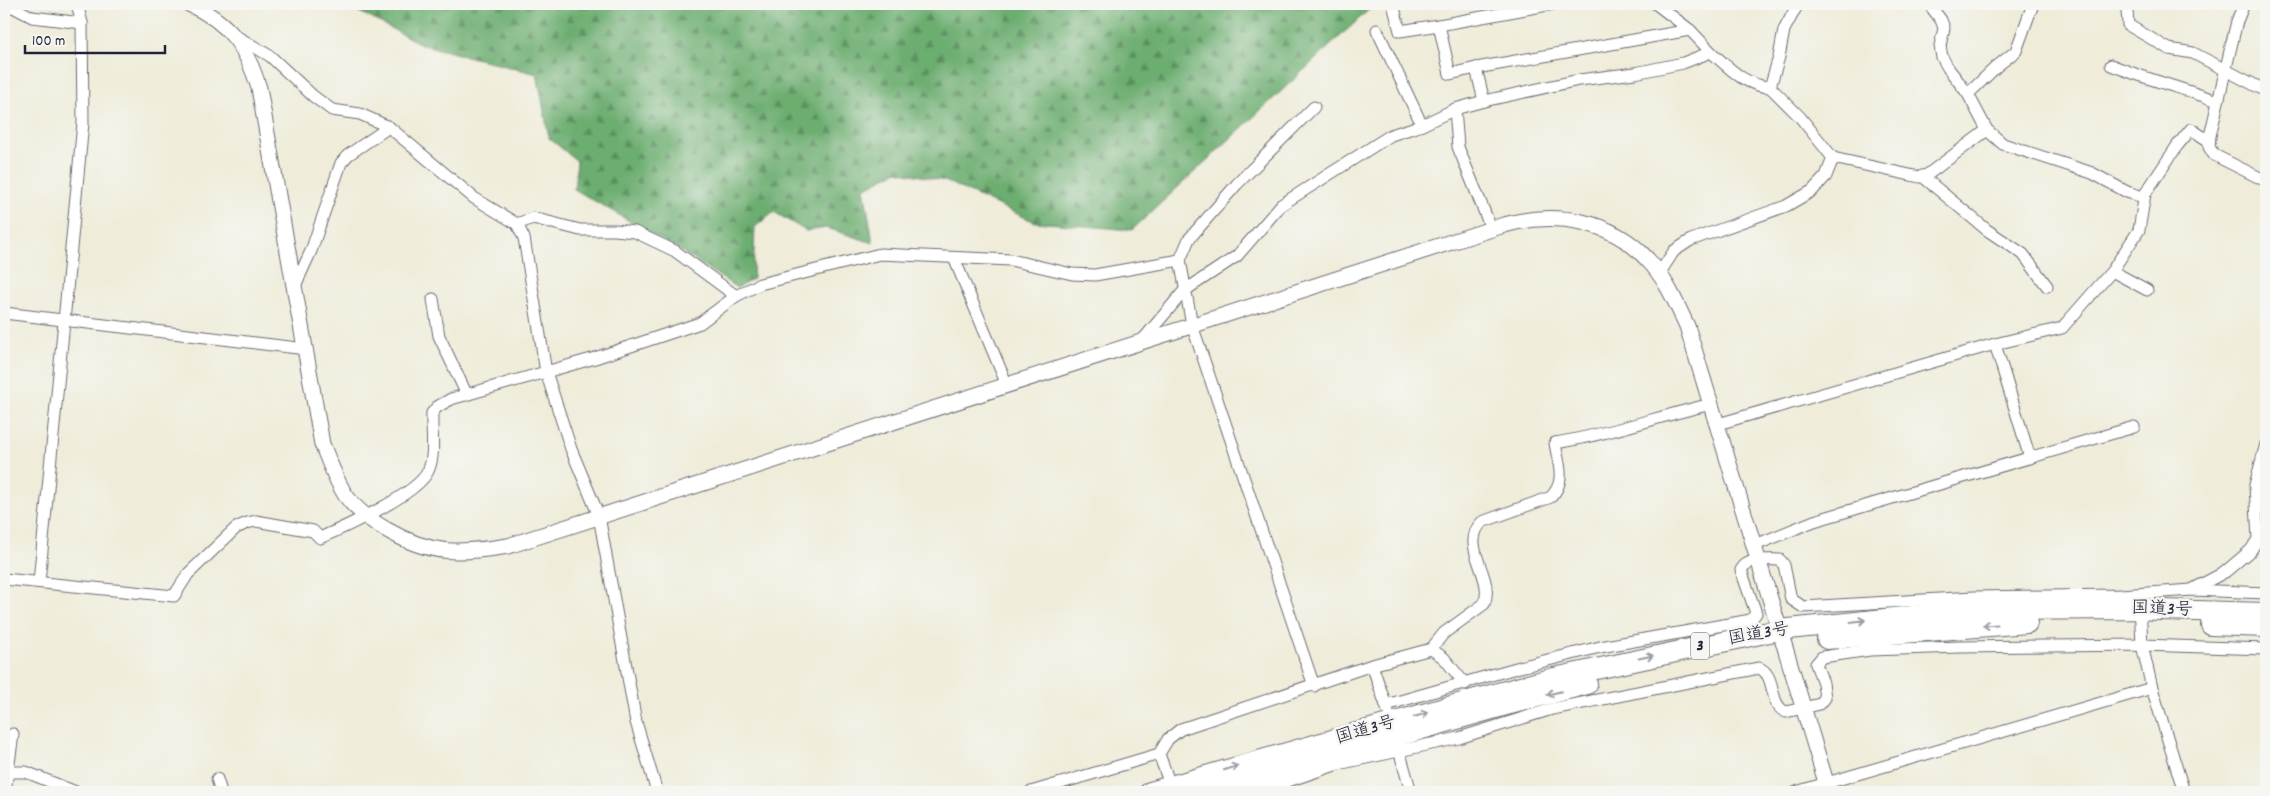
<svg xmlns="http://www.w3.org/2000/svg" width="2270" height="796" viewBox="0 0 2270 796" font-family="Dekko,'Klee One',sans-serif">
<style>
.forest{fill:url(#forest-firs);stroke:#476856}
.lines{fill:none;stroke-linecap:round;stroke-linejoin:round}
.street-casing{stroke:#6a6972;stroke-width:13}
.secondary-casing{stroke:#6a6972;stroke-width:17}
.highway-casing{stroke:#6a6972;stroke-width:22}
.street{stroke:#fff;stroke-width:11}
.secondary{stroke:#fff;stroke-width:15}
.highway{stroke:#fff;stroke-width:20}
.oneway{stroke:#9c9ca7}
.labels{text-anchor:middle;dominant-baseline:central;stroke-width:5;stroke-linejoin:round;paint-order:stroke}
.shield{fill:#f6f6f2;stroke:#626272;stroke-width:1}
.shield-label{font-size:16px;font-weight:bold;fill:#22223b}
.street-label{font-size:18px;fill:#22223b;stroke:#f6f6f2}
</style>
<defs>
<pattern id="forest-firs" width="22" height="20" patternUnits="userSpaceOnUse" patternTransform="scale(1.25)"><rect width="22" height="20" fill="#6cad70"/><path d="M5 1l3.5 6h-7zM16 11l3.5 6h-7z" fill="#588c5d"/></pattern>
</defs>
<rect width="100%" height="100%" fill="#f6f6f2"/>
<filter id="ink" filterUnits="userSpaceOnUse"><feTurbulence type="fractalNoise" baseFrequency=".02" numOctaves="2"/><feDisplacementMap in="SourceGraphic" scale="10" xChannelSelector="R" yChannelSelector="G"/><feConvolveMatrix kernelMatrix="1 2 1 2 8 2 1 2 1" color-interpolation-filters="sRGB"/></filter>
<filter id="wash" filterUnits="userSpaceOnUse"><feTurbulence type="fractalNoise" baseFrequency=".0096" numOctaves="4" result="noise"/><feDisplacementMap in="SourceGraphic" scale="20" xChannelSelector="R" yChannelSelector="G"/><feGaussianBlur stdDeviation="1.12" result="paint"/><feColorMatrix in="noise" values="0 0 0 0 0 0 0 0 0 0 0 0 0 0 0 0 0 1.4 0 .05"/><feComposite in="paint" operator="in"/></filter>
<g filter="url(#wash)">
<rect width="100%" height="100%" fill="#efecd9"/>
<path class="forest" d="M344,4h1031l-243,226 -97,-8 -90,-41 -48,-10 -33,17 9,55 -46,-15 -21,3 -32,-19 -19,15 -2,52 -16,9 -56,-37 -107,-62 3,-28 -28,-23 -12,-64 -114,-29z"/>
</g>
<g filter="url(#ink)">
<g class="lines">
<g class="street-casing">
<g id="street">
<path d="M1393,4l7,27 39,-6"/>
<path d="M1656,4l34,26 21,22"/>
<path d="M1929,4l12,16 3,8 -4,18 2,11 6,11 20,26 19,36 16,14 89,29 35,19 16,5 34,-51 14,-17 18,12"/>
<path d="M2131,4l-4,6 1,15 41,24 24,4 73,38"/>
<path d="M2244,4l-7,17 -27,115 -1,11 5,8 52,26"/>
<path d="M4,9l9,-2 19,10 50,6"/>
<path d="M1377,30l45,95"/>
<path d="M236,36l34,20 43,40 19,14 28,4 29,13 85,71 43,26 7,14 22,134 25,77 28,67 37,206 21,70"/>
<path d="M2111,65c35,14 71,23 106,36"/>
<path d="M1476,68l214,-38"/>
<path d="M1770,87l9,-30 5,-27 14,-26"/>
<path d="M1968,94l28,-27 20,-16 17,-47"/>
<path d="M1484,101l-8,-33 -26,6 -11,-49 114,-21"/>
<path d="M1455,109l3,38 33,81"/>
<path d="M1922,176l65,54 36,24 24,32"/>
<path d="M517,224l16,-6 47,12h35l20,2 40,19 61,45"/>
<path d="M954,258l53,127"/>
<path d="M1180,260l9,-21 48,-55 77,-77"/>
<path d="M2112,271l35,19"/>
<path d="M1659,274l15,-23 17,-11 95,-34 26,-15 14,-15 7,-18"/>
<path d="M295,286l16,-35 30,-88 7,-8 41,-28"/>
<path d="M433,299l6,37 28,59"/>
<path d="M4,313l302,36"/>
<path d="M1141,342l43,-51 53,-35 44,-51 110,-70 31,-10 33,-16 29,-8 95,-21 56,-7 48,-10 28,-11c17,15 34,34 59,35l30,30 33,41 77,17 10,2 7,-2 60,-45"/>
<path d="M1995,344l35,114"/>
<path d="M1718,424l277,-80 67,-16 50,-57 27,-41 6,-36"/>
<path d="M1753,546l61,-25 320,-94"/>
<path d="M4,579l170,17 14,-22 48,-46 11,-5 9,-2 57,10 7,7c25,-11 98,-44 108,-67 8,-16 3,-41 4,-58l5,-6 14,-8 144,-41 105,-35 36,-27 24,-12 120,-30 131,6 61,14 23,1 85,-15 12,65 122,361"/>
<path d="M39,582l44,-459 -1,-100 -5,-19"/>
<path d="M2193,589l32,-17 26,-22 7,-11 -3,-54 11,-41"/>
<path d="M2140,605l2,40 10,43 32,104"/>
<path d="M1431,649l13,9 21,26"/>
<path d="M1372,665l16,46"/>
<path d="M1386,705l130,-37 84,-21 151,-27 5,-7 -15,-43c7,-13 27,-10 39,-10l4,5 7,34 12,8 171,-10 146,-2 72,-5 74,3"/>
<path d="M1397,743l14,49"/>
<path d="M1159,754l13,36"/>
<path d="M4,772h22l50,20"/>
<path d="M217,779l4,13"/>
<path d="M5,792l8,-58"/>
<path d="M1031,792l128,-38 9,-15 13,-10 191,-64 59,-16 13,-16 40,-29c12,-27 -26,-58 -2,-82l69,-25c16,-17 7,-33 4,-54 53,-8 104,-27 157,-39"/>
<path d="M1256,792l82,-28 121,-26 93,-29 207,-41c18,7 9,37 27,44l34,-8 5,-6 -2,-15 -7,-19 6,-7 48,-7 90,-3 182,-2 124,4"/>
<path d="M1796,792l356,-104"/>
</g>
</g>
<g class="secondary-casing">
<path id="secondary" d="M189,4c40,18 57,42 70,84l63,356c7,17 14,37 24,52 11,15 25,25 41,34 43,25 72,24 121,16l996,-321c51,-14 107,-6 144,35 18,19 28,43 39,66l142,466"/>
</g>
<g class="highway-casing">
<g id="highway">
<path d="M2211,625l55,2"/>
<path d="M1827,639l200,-16"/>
<path d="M1150,792l322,-92 82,-22 225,-48 192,-20 155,-1 140,4"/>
<path d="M1201,792l309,-88 77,-20"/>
</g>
</g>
<use href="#street" class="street"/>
<use href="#secondary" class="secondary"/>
<use href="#highway" class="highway"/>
</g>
<defs><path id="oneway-shaft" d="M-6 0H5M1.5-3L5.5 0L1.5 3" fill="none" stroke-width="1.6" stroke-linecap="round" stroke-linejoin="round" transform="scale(1.25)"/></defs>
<g class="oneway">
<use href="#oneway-shaft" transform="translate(1858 621) rotate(-7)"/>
<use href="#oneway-shaft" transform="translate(1990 625) rotate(176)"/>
<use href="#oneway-shaft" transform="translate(1646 657) rotate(-12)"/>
<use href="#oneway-shaft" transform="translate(1554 693) rotate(166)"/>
<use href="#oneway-shaft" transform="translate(1421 715) rotate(-16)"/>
<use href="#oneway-shaft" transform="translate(1231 768) rotate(-17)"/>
</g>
</g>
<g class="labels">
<rect class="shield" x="1691" y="632.5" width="18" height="27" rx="4"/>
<g class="shield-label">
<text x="1700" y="646">3</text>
</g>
<g class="street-label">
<text transform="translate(2162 610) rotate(2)">国道3号</text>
<text transform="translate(1759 635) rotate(-10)">国道3号</text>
<text transform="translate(1366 731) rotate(-16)">国道3号</text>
</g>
</g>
<rect width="2270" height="796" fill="none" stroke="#f6f6f2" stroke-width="20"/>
<path d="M25 45v8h140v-8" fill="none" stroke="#22223b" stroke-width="2.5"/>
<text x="32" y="45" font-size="15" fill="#22223b" stroke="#f6f6f2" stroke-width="4" paint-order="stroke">100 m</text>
</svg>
